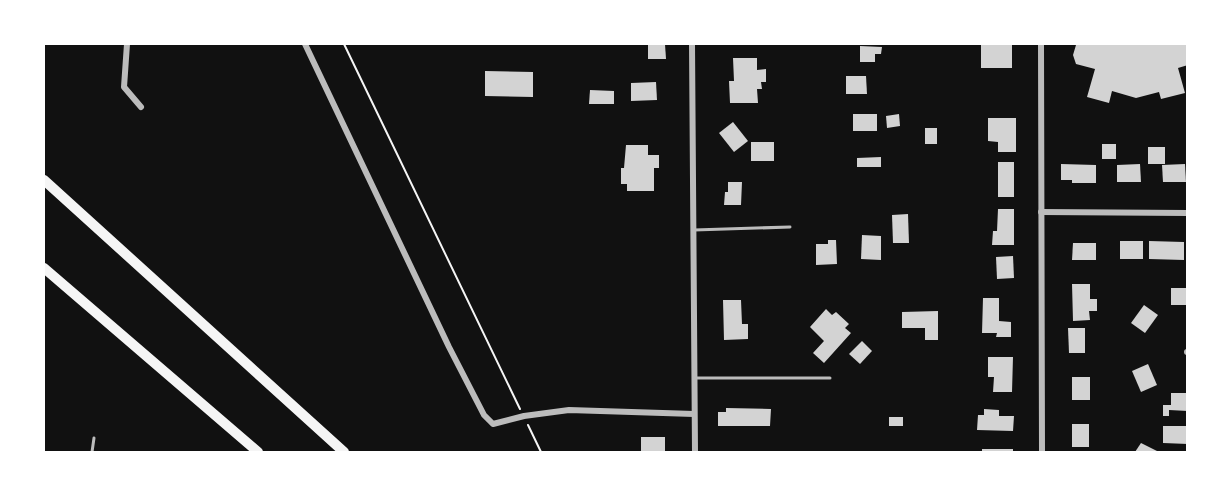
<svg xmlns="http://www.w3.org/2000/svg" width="1231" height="496" viewBox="0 0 1231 496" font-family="'PT Sans Narrow',sans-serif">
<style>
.building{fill:#d3d3d3}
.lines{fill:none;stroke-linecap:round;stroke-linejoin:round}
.path{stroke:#f5f5f5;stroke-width:2}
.service{stroke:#bcbcbc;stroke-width:3}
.minor{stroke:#bcbcbc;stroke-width:6}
.motorway{stroke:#f5f5f5;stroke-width:10}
</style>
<rect width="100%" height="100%" fill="#111"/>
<g class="building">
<path d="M648,44h17l1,15h-18z"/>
<rect x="981" y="44" width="31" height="24"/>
<path d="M1082,44h106v21l-10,3 7,25 -24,6 -2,-7 -23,6 -24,-7 -3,12 -22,-6 8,-28 -19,-5 -3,-9 3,-10z"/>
<path d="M860,46l22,1 -1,7h-6v8h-15z"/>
<path d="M733,58h24v12l9,-1v13h-5l1,7h-5l1,14h-28l-1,-22h5z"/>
<path d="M485,71l48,1v25l-48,-1z"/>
<path d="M846,76h20l1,18h-21z"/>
<path d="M656,82l1,18 -26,1v-18z"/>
<path d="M590,90l24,1v13h-25z"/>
<rect x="853" y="114" width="24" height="17"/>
<path d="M899,114l1,12 -13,2 -1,-12z"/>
<path d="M988,118h28v34h-18v-10l-10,-1z"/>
<path d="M733,122l15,19 -14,11 -15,-19z"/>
<rect x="925" y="128" width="12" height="16"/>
<rect x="751" y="142" width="23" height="19"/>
<rect x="1102" y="144" width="14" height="15"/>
<path d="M626,145h22v10h11v13h-5v23h-27v-7h-6v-16h3z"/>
<rect x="1148" y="147" width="17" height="17"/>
<path d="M881,157v10h-24v-9z"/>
<rect x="998" y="162" width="16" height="35"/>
<path d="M1061,164l35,1v18h-24v-3h-11z"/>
<path d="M1140,164l1,18h-24v-17z"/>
<path d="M1185,164l1,18h-23l-1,-17z"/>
<path d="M728,182h14l-1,23h-17l1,-13h3z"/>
<path d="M998,209h16v36h-22l1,-14h4z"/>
<path d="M908,214l1,29h-16l-1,-28z"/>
<path d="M862,235l19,1v24l-20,-1z"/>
<path d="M828,240h8l1,24 -21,1v-21h12z"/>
<rect x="1120" y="241" width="23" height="18"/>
<path d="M1149,241l35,1v18l-35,-1z"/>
<path d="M1073,243h23v17h-24z"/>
<path d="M1013,256l1,22 -17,1 -1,-22z"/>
<path d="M1072,284h18v15h7v12h-8l1,9 -17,1z"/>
<rect x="1171" y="288" width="17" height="17"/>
<path d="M983,298h16v23l12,1v15h-15l1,-4h-15z"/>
<path d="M723,300h18l1,24h6v15l-24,1z"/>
<path d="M1144,305l14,10 -13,18 -14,-10z"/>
<path d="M826,309l6,6 4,-3 13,12 -4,4 6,5 -27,30 -11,-10 11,-12 -14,-14z"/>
<path d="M938,311v29h-13v-12h-23v-16z"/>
<path d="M1068,328h17v25h-16z"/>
<path d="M862,341l10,10 -12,13 -11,-10z"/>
<path d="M988,357h25l-1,35h-19l1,-15h-6z"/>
<path d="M1148,364l9,21 -16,7 -9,-21z"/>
<rect x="1072" y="377" width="18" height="23"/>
<path d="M1171,393h17v18l-19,-1v6h-6v-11h8z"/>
<path d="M726,408l45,1 -1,17h-52v-14h8z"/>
<path d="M984,409l15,1v6h15l-1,15 -36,-1 1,-15h6z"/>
<rect x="889" y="417" width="14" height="9"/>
<rect x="1072" y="424" width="17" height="23"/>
<path d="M1163,426h25v18l-25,-1z"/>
<rect x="641" y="437" width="24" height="15"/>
<path d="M1141,443l18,9h-24z"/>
<rect x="982" y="449" width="31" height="3"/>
</g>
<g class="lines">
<g class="path">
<path d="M344,44l176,365"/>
<path d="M528,425l13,27"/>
</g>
<g class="service">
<path d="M694,230l96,-3"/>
<path d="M695,378h135"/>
<path d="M92,452l2,-14"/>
</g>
<g class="minor">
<path d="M127,44l-3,43 17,20"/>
<path d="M305,44l144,303 35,68 9,9 31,-8 45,-6 125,4"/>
<path d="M692,44l3,408"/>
<path d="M1041,44l1,408"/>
<path d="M1041,212l147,1"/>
<path d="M1187,352h1"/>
</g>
<g class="motorway">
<path d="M44,180l300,272"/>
<path d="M44,268l214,184"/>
</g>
</g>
<rect width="1231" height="496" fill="none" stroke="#ffffff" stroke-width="90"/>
</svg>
